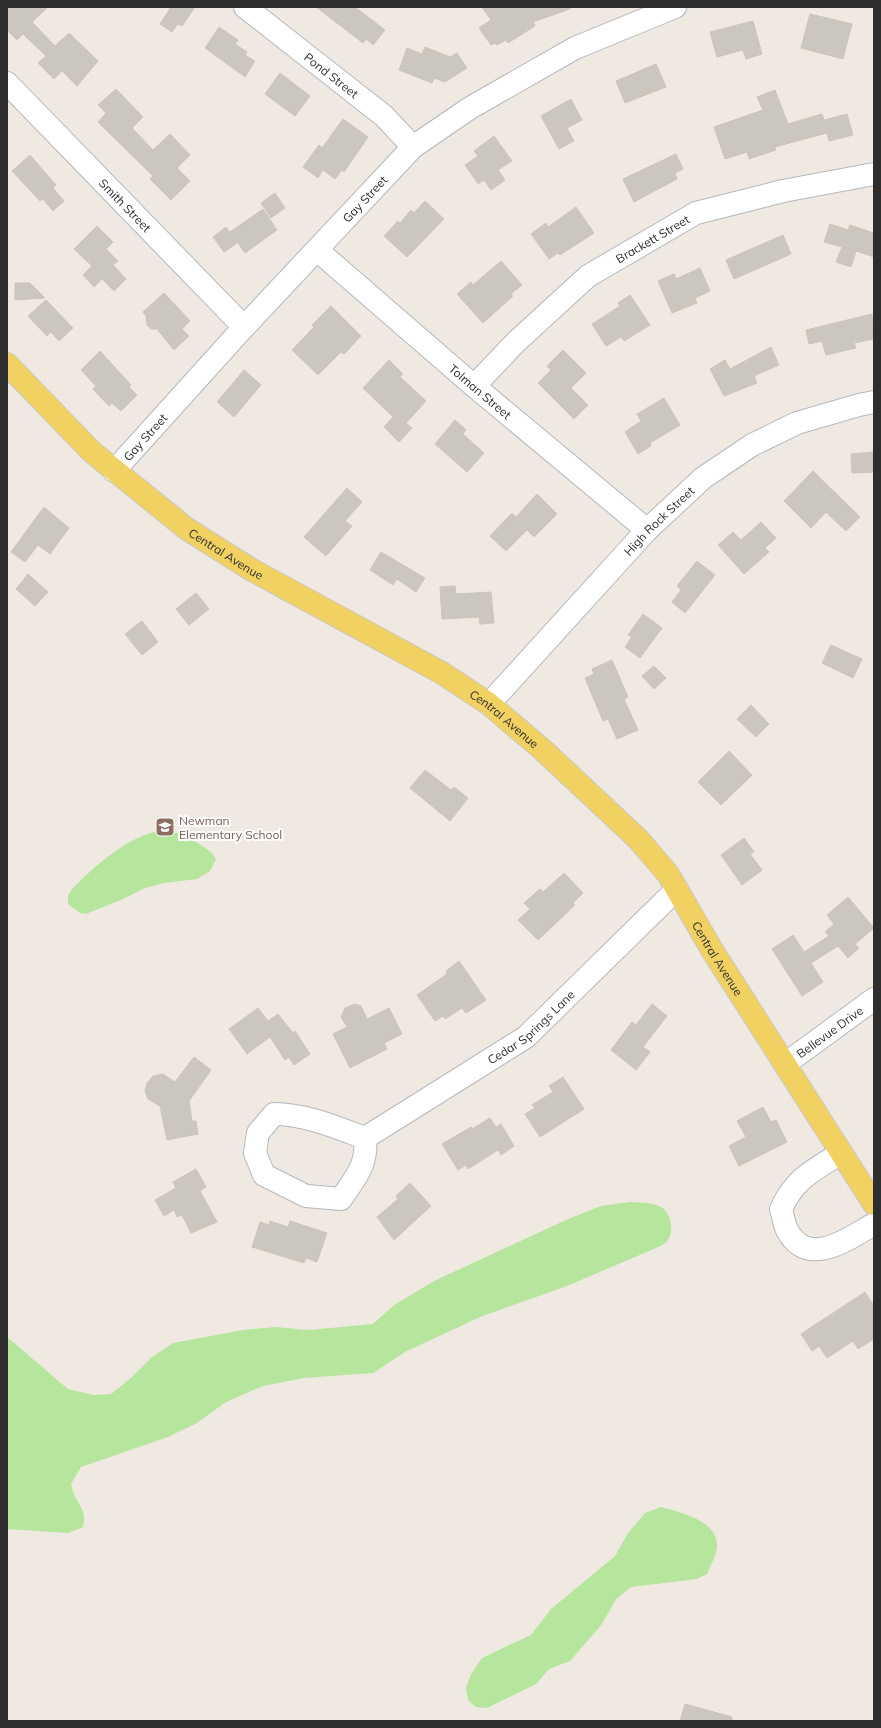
<svg xmlns="http://www.w3.org/2000/svg" width="881" height="1728" viewBox="0 0 881 1728" font-family="Mulish,sans-serif">
<style>
.green{fill:#b6e59e}
.building{fill:#cbc7bf;stroke:#cbc5ba}
.lines{fill:none;stroke-linecap:round;stroke-linejoin:round}
.minor-casing{stroke:#b4b7c1;stroke-width:24}
.major-casing{stroke:#c9c9c9;stroke-width:24}
.minor{stroke:#fff;stroke-width:22}
.major{stroke:#f2d163;stroke-width:22}
.labels{text-anchor:middle;dominant-baseline:central;stroke-width:4;stroke-linejoin:round;paint-order:stroke}
.street-label{font-size:12px;fill:#2e2e2e;stroke:#fff}
.education-label{font-size:12px;fill:#785e54;stroke:#fff;text-anchor:start}
</style>
<rect width="100%" height="100%" fill="#efe9e1"/>
<g class="green">
<path d="M160,831l24,3 27,18 5,7 -6,12 -13,8 -33,4 -19,5 -22,11 -37,15 -6,-1 -12,-9v-8l4,-7c22,-22 57,-54 88,-58z"/>
<path d="M630,1202c10,1 22,0 31,5 9,5 13,22 8,31 -1,3 -5,5 -6,7l-96,41 -87,31 -75,35 -32,21 -69,5 -41,8 -37,16 -29,21 -29,14 -87,30 -10,17c3,20 17,22 12,43l-15,6 -61,-4v-192l61,52 26,6 17,-1 20,-16 21,-21 21,-14 70,-13 32,-3 34,3 64,-6 21,-19 42,-25 130,-60 35,-14z"/>
<path d="M661,1507c19,5 59,14 56,41 -1,8 -7,18 -10,26l-10,5 -66,8 -15,12 -14,25 -32,37 -21,8 -13,15 -49,24 -11,-1 -8,-7 -2,-12 5,-14 11,-16 49,-23 20,-26 64,-53 13,-23 17,-20z"/>
</g>
<g class="building">
<path d="M7,7h41l-16,15 23,24 14,-13 29,28 -21,25 -15,-15 -8,8 -16,-16 8,-7 -23,-22 -6,6 -10,-10z"/>
<path d="M171,7h24l-13,19 -4,-2 -6,8 -12,-8z"/>
<path d="M316,7h39l30,23 -12,15 -7,-6 -3,4z"/>
<path d="M482,7h88v2l-37,13 2,4 -27,17 -2,-3 -9,5 -2,-2 -4,2 -12,-17 12,-8z"/>
<path d="M810,14l42,10 -9,35 -42,-11z"/>
<path d="M753,21l9,33 -16,5 -3,-9 -26,7 -7,-25z"/>
<path d="M219,27l19,13 -3,4 12,8 -2,3 10,6 -10,16 -40,-29z"/>
<path d="M425,47l25,10 7,-4 10,15 -22,14 -11,-4 -2,5 -33,-13 8,-22 15,6z"/>
<path d="M656,64l10,23 -41,16 -9,-22z"/>
<path d="M280,73l30,23 -15,20 -30,-22z"/>
<path d="M116,89l27,28 -11,11 21,22 17,-16 20,21 -13,13 13,13 -19,19 -21,-21 3,-3 -55,-54 8,-9 -8,-8z"/>
<path d="M775,90l13,34 34,-10 2,6 23,-6 6,21 -24,6 -2,-8 -52,14 1,3 -27,9 -2,-7 -22,7 -11,-32 49,-17 -6,-13z"/>
<path d="M571,99l11,21 -15,8 7,13 -15,8 -18,-33z"/>
<path d="M343,119l25,18 -24,35 -2,-2 -7,9 -12,-9 -5,8 -15,-11 16,-22 3,3z"/>
<path d="M494,136l18,25 -14,9 7,10 -14,10 -7,-10 -6,4 -13,-19 13,-9 -4,-5z"/>
<path d="M676,154l7,15 -8,4 2,6 -43,23 -11,-23z"/>
<path d="M30,155l26,30 -3,3 11,13 -11,10 -10,-12 -3,2 -28,-30z"/>
<path d="M275,193l10,15 -14,10 -10,-15z"/>
<path d="M425,201l19,18 -37,38 -23,-21 14,-15 2,2 11,-13 3,3z"/>
<path d="M576,207l18,26 -34,22 -2,-2 -9,6 -18,-25 15,-11 2,4z"/>
<path d="M263,209l14,21 -32,23 -15,-21z"/>
<path d="M830,224l18,6 2,-5 24,8v24l-18,-6 -5,16 -15,-5 6,-15 -18,-5z"/>
<path d="M97,226l16,16 -7,7 12,12 -5,4 13,14 -12,12 -12,-12 -8,8 -11,-12 9,-9 -18,-17z"/>
<path d="M226,227l11,16 -13,9 -11,-15z"/>
<path d="M783,235l8,19 -57,25 -8,-19z"/>
<path d="M501,261l21,24 -11,9 2,2 -30,27 -26,-29 14,-12 2,3z"/>
<path d="M700,268l10,23 -15,7 2,5 -25,10 -14,-32 16,-7 2,5z"/>
<path d="M15,283h15l15,15 -30,2z"/>
<path d="M164,293l26,28 -8,8 7,7 -15,14 -17,-21h-6l-4,-4 -1,-9 -3,-4z"/>
<path d="M630,295l20,30 -26,16 -3,-4 -15,9 -14,-22 28,-18 -2,-3z"/>
<path d="M46,300l27,28 -14,13 -8,-9 -4,4 -19,-20z"/>
<path d="M331,306l30,30 -17,18 -3,-2 -23,23 -26,-25 22,-23 -2,-2z"/>
<path d="M872,314l2,25 -20,4 2,5 -30,7 -4,-14 -13,3 -3,-14z"/>
<path d="M771,347l8,18 -25,11 3,7 -33,13 -14,-27 15,-9 5,9z"/>
<path d="M563,350l23,23 -15,15 17,17 -14,14 -36,-36 13,-13 -4,-4z"/>
<path d="M100,351l31,34 -2,2 8,8 -16,16 -9,-8 -3,3 -16,-17 3,-3 -15,-16z"/>
<path d="M389,360l14,14 -3,3 26,24 -20,22 6,5 -13,14 -15,-15 9,-10 -30,-29z"/>
<path d="M244,370l17,15 -27,32 -17,-15z"/>
<path d="M664,398l16,27 -30,18 1,3 -13,8 -13,-22 16,-11 -4,-7z"/>
<path d="M455,420l11,10 -3,4 21,19 -17,19 -32,-28z"/>
<path d="M874,452v20l-22,1 -1,-19z"/>
<path d="M813,471l47,46 -14,14 -20,-19 -15,16 -27,-27z"/>
<path d="M347,488l15,14 -17,19 7,5 -26,30 -22,-19z"/>
<path d="M537,494l20,20 -23,23 -7,-7 -21,21 -16,-15 22,-23 4,4z"/>
<path d="M44,507l25,21 -19,26 -12,-9 -13,17 -14,-10z"/>
<path d="M761,522l15,16 -11,10 4,4 -25,22 -26,-29 15,-13 8,8z"/>
<path d="M381,552l44,26 -9,14 -19,-13 -4,6 -23,-15z"/>
<path d="M697,561l18,14 -30,38 -13,-11 9,-12 -4,-4z"/>
<path d="M28,574l20,18 -13,14 -19,-17z"/>
<path d="M455,586l1,8 35,-2 3,31 -14,1 -1,-7 -37,2 -2,-32z"/>
<path d="M196,593l13,16 -20,16 -13,-16z"/>
<path d="M643,614l19,14 -22,30 -15,-11 7,-10 -4,-2z"/>
<path d="M142,621l16,21 -16,13 -17,-21z"/>
<path d="M831,645l31,14 -9,19 -31,-15z"/>
<path d="M612,660l16,37 -4,2 14,31 -21,9 -9,-20 -5,2 -18,-43 9,-4 -2,-5z"/>
<path d="M654,666l12,12 -12,11 -12,-13z"/>
<path d="M751,705l18,19 -13,13 -19,-18z"/>
<path d="M729,751l23,24 -31,30 -23,-23z"/>
<path d="M425,770l26,20 3,-3 14,11 -18,23 -40,-33z"/>
<path d="M744,838l10,14 -4,2 12,16 -20,15 -21,-30z"/>
<path d="M564,873l19,20 -10,10 2,2 -37,35 -20,-20 12,-11 -6,-6 16,-14 3,3z"/>
<path d="M848,897l26,31 -19,16 4,4 -11,10 -10,-12 -27,17 12,19 -21,14 -30,-47 21,-14 11,17 25,-16 -4,-4 9,-8 -7,-9z"/>
<path d="M459,961l27,39 -20,13 -4,-5 -17,11 -2,-3 -8,5 -18,-26 30,-21 -1,-3z"/>
<path d="M355,1004l6,2 6,13 22,-11 13,26 -18,9 3,6 -37,19 -17,-34 14,-7 -6,-10 4,-9z"/>
<path d="M652,1004l15,12 -24,31 7,5 -14,18 -25,-20 21,-28 4,3z"/>
<path d="M258,1008l10,13 10,-7 15,19 2,-2 15,23 -16,11 -5,-8 -4,3 -15,-23 -23,17 -18,-25z"/>
<path d="M194,1057l17,13 -22,31 3,20h4l2,13 -31,6 -7,-34 -12,-7 -3,-8 2,-8 6,-7 10,-2 12,8z"/>
<path d="M563,1077l21,32 -44,28 -15,-23 10,-6 -3,-3 21,-13 -4,-6z"/>
<path d="M763,1107l8,15 5,-2 11,22 -48,24 -10,-20 17,-9 -9,-16z"/>
<path d="M490,1118l6,9 5,-3 13,22 -13,9 -3,-5 -30,19 -2,-4 -8,5 -16,-26 29,-17 1,2z"/>
<path d="M196,1169l10,18 -6,4 17,31 -26,11 -9,-18 -5,2 -3,-7 -10,6 -9,-16 21,-12 -3,-6z"/>
<path d="M410,1183l21,23 -37,34 -17,-23 21,-18 -2,-3z"/>
<path d="M270,1221l18,6 2,-6 37,12 -10,29 -11,-4 -2,5 -52,-16 8,-25 9,3z"/>
<path d="M865,1292l9,14v33l-16,10 -5,-8 -26,17 -8,-12 -7,5 -11,-17z"/>
<path d="M685,1704l47,13v4h-52z"/>
</g>
<g class="lines">
<g class="minor-casing">
<g id="minor">
<path id="s1" d="M245,7l139,109 29,31"/>
<path id="s2" d="M7,83l237,244"/>
<path id="s3" d="M317,250l157,136 173,144"/>
<path id="s4" d="M474,386l42,-44 72,-66 108,-63 87,-22 91,-17"/>
<path id="s5" d="M114,471l130,-144 169,-180 57,-39 105,-60 100,-41"/>
<path id="s6" d="M489,704l158,-174 56,-52 49,-33 45,-22 62,-18 15,-3"/>
<path id="s7" d="M785,1064l89,-65"/>
<path id="s8" d="M365,1138c-30,-11 -60,-24 -91,-24l-16,19 -3,20 9,22 42,21 35,3c14,-21 27,-34 24,-61l161,-101 151,-148"/>
<path d="M841,1153c-27,17 -46,25 -60,56 2,6 3,15 6,21 21,39 61,9 87,-6"/>
</g>
</g>
<g class="major-casing">
<g id="major">
<path id="s9" d="M7,364l85,88 95,77 65,41 190,103 47,31 55,47 94,88 30,35 44,76 162,254"/>
</g>
</g>
<use href="#minor" class="minor"/>
<use href="#major" class="major"/>
</g>
<defs>
<g id="school-square" transform="scale(1)"><rect x="-9" y="-9" width="18" height="18" rx="4" fill="#8d6e63" stroke="#fff"/><path d="M0-5L7-2L0 1L-7-2ZM-4 1L0 2.5L4 1V4Q0 6-4 4Z" fill="#fff"/></g>
</defs>
<g fill-rule="evenodd">
<use href="#school-square" x="165" y="827"/>
</g>
<g class="labels">
<g class="street-label">
<text stroke="none"><textPath href="#s1" startOffset="110">Pond Street</textPath></text>
<text stroke="none"><textPath href="#s5" startOffset="370">Gay Street</textPath></text>
<text stroke="none"><textPath href="#s2" startOffset="170">Smith Street</textPath></text>
<text stroke="none"><textPath href="#s4" startOffset="233">Brackett Street</textPath></text>
<text stroke="none"><textPath href="#s3" startOffset="216">Tolman Street</textPath></text>
<text stroke="none"><textPath href="#s5" startOffset="46">Gay Street</textPath></text>
<text stroke="none"><textPath href="#s6" startOffset="250">High Rock Street</textPath></text>
<text stroke="none"><textPath href="#s9" startOffset="291">Central Avenue</textPath></text>
<text stroke="none"><textPath href="#s9" startOffset="615">Central Avenue</textPath></text>
<text stroke="none"><textPath href="#s9" startOffset="939">Central Avenue</textPath></text>
<text stroke="none"><textPath href="#s8" startOffset="513">Cedar Springs Lane</textPath></text>
<text stroke="none"><textPath href="#s7" startOffset="55">Bellevue Drive</textPath></text>
</g>
<g class="education-label">
<text x="179" y="820">Newman<tspan x="179" dy="14">Elementary School</tspan></text>
</g>
</g>
<rect width="881" height="1728" fill="none" stroke="#2e2e2e" stroke-width="16"/>
</svg>
